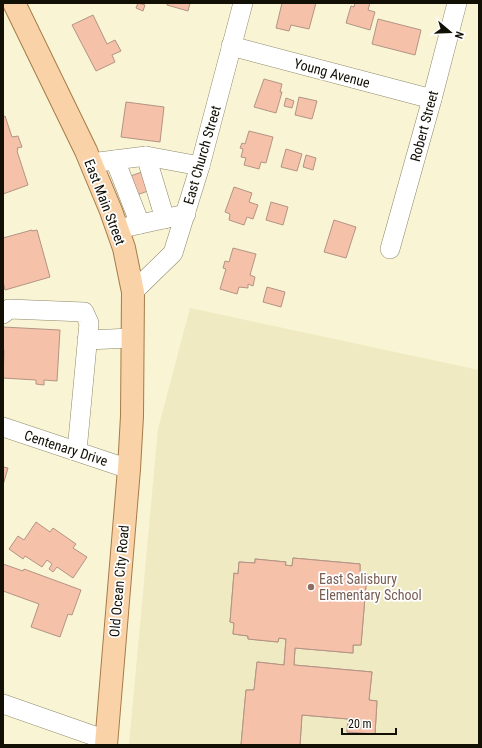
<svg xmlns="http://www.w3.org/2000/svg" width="482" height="748" viewBox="0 0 482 748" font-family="'Roboto Condensed',sans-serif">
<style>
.built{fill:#efeac1}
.building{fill:#f5c1a9;stroke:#b39485;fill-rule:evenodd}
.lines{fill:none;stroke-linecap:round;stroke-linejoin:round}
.minor-casing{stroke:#8e896b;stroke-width:20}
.major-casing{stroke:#a67b49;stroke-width:24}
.minor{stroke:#fff;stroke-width:19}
.major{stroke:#fad2a8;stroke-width:22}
.education-dot{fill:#8d6e63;stroke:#fff;stroke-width:1.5}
.labels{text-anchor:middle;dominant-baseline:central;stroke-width:3.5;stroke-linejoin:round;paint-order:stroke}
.street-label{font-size:14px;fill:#121005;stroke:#fff}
.education-label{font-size:14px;fill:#785e54;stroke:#fff;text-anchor:start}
</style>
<rect width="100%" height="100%" fill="#f9f4d3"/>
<path class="built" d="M190,308l289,62v375h-350l29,-316z"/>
<g class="building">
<path d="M138,3l7,2 -2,6 -7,-3z"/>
<path d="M167,3h23l-2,8 -21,-6z"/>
<path d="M282,3h34l-7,26 -18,-4 -2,6 -13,-3z"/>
<path d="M355,3h15l-2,7 7,2 -5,18 -24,-7 5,-17 3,1z"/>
<path d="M93,15l14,29 8,-4 6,11 -9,4 3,7 -19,9 -24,-46z"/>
<path d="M378,19l43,11 -6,25 -43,-11z"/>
<path d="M264,79l18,5 -2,8h2l-6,21 -22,-6z"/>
<path d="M299,97l18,4 -5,18 -17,-4z"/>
<path d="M286,98l8,3 -2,7 -8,-2z"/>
<path d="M126,102l38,5 -4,35 -39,-5z"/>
<path d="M5,116l7,21 6,-1 4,11 -5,1 1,2 -1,1 11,34 -25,9v-77z"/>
<path d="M249,131l24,6 -7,26 -5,-1 -2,7 -15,-4 2,-7 -5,-1 2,-8 -3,-1 2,-5 3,1z"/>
<path d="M286,149l16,5 -5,17 -16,-4z"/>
<path d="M306,155l10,3 -3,12 -10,-3z"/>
<path d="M142,172l6,19 -17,6 -6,-19z"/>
<path d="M234,187l18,6 -3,9 9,3 -5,14 -6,-2 -3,8 -15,-5 1,-6 -5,-2z"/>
<path d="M271,202l17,5 -5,18 -17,-5z"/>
<path d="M334,220l22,7 -10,31 -22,-6z"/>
<path d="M32,230v1l5,-1 13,47 -45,13 -2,-8v-44z"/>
<path d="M233,248l23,6 -6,21 5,2 -2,9 -5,-2v4l-9,-1 -2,7 -17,-5 6,-20 -3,-1 2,-7 4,1z"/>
<path d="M267,287l18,5 -4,15 -18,-5z"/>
<path d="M3,327l57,3 -3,51 -13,-1v5l-8,-1v-4l-33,-2 1,-28h-1z"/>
<path d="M3,467l5,1 -5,17z"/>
<path d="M36,522l14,10 3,-4 23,16 -3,4 14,9 -14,21 -16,-11 -4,5 -4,-3 3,-5 -5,-4 -5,7 -17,-11 -2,3 -14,-10 9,-13 6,4z"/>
<path d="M293,558l67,6v8l7,1 -6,72h-8v8l-58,-5 -1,17 78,7 -3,28 8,1 -2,33 -28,-2 1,-13 -46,-4 -2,30h-59l5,-55h8l3,-28 27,3 2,-26 -7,-1 -1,4 -30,-3v-3l-15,-2 1,-11 -4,-1 4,-49 4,1 1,-12 16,1v-4l31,3 -1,3 7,1zM303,566l17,1v2l-7,-1 -2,23h-10zM298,616l11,1 -2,23 8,1 -1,1 -18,-1zM322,642l24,1v2l-24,-2z"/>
<path d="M293,558l67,6v8l7,1 -6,72h-8v8l-58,-5 -1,17 78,7 -3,28 8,1 -2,33 -28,-2 1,-13 -46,-4 -2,30h-59l5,-55h8l3,-28 27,3 2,-26 -7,-1 -1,4 -30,-3v-3l-15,-2 1,-11 -4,-1 4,-49 4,1 1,-12 16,1v-4l31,3 -1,3 7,1z"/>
<path d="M3,564l20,7 1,-2 57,21 -9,25 -4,-1 -8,23 -29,-10 8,-23 -36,-13z"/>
</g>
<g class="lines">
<g class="minor-casing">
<g id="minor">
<path d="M231,46l201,53"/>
<path d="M146,156l19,63"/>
<path d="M115,160l25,64"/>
<path d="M91,163l55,-7 54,10"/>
<path d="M118,229l68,-15"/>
<path d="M390,249l42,-150 25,-96"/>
<path d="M133,292l40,-39 27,-87 43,-163"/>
<path d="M3,314l6,-5 75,3 5,11 -12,128"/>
<path d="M87,340l45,-2"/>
<path d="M3,427l126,42"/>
<path d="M3,704l103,36"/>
</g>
</g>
<g class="major-casing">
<path id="major" d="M14,3l72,148 25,60 13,37 9,44 -1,124 -3,53 -23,276"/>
</g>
<use href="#minor" class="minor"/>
<use href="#major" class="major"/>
</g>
<circle class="education-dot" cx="311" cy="587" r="4"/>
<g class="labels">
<g class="street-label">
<text transform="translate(332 73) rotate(15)">Young Avenue</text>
<text transform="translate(424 126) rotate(-75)">Robert Street</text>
<text transform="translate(202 155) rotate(-74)">East Church Street</text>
<text transform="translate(105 202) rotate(69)">East Main Street</text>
<text transform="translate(66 448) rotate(18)">Centenary Drive</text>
<text transform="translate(119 581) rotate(-85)">Old Ocean City Road</text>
</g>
<g class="education-label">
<text x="319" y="579">East Salisbury<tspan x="319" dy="16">Elementary School</tspan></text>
</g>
</g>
<rect width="482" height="748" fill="none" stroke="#121005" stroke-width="8"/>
<g transform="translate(450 32) rotate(109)" stroke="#ffffff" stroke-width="3" paint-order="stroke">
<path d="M0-3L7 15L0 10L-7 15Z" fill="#121005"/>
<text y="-6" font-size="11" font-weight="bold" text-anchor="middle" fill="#121005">N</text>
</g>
<path d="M342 728v6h54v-6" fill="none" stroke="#121005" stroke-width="2"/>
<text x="348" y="728" font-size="12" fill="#121005" stroke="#ffffff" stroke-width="3" paint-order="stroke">20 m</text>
</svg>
